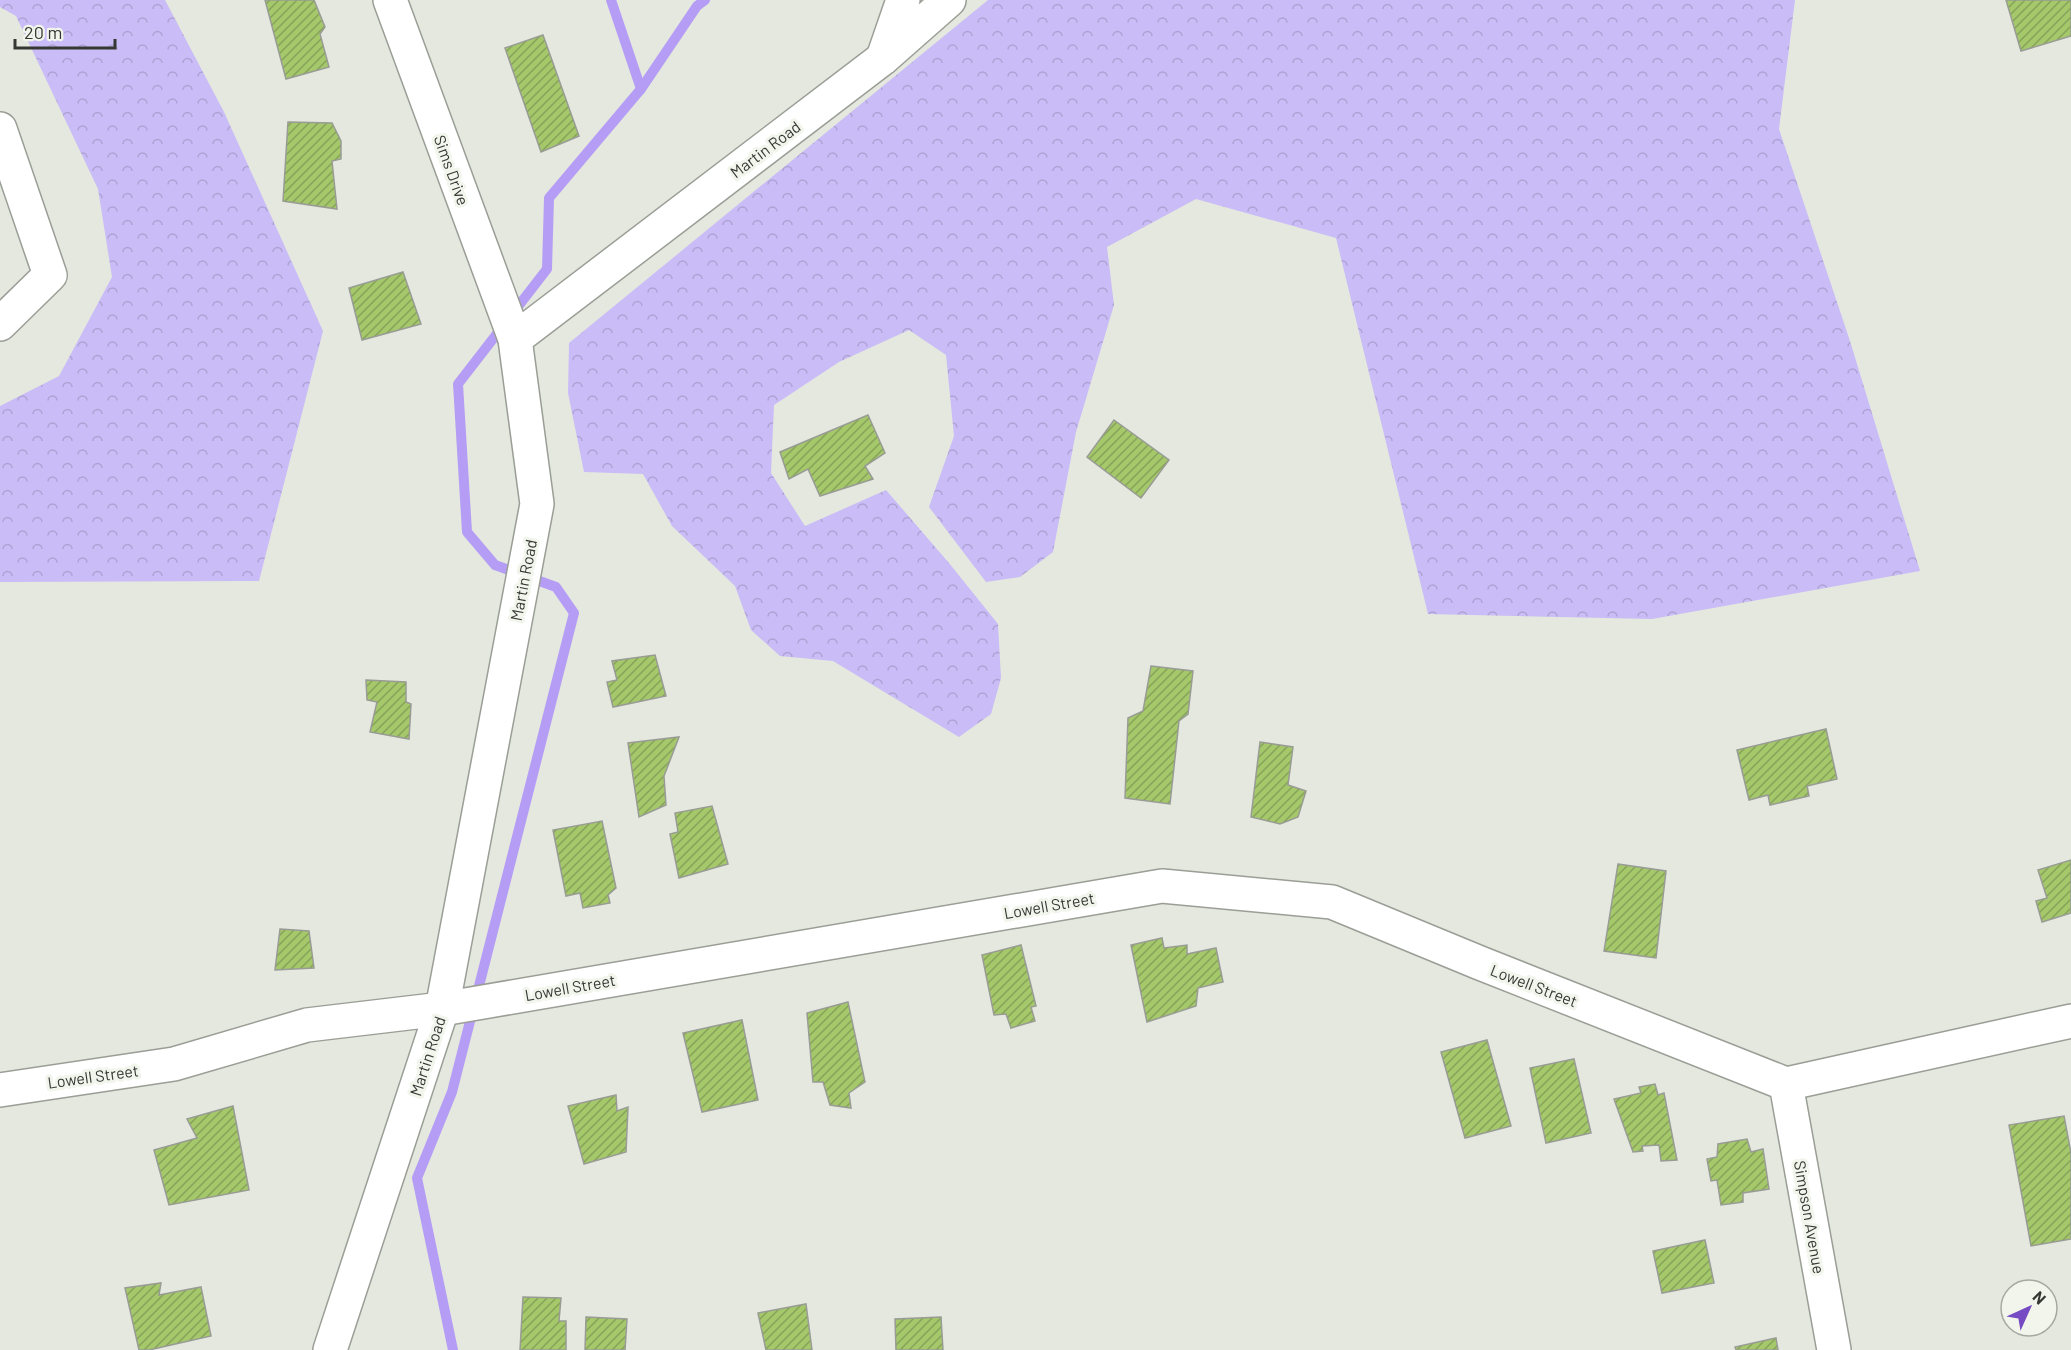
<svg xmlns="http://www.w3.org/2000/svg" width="2071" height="1350" viewBox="0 0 2071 1350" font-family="Barlow,sans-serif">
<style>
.forest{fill:url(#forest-crowns)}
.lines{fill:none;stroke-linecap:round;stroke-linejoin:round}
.stream{stroke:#b59df5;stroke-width:10}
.building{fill:url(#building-hatch);stroke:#989c94;stroke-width:1.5}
.minor-casing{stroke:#9a9e96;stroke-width:36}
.minor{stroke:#fff;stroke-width:33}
.labels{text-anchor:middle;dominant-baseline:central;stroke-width:6;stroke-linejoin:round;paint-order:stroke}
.street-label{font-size:16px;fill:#353733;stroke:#f1f5ec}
</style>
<defs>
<pattern id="forest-crowns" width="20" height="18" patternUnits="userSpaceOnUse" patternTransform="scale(1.5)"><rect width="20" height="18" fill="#cabcf7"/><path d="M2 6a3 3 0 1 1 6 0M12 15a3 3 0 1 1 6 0" fill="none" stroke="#aea2d4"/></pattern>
<pattern id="building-hatch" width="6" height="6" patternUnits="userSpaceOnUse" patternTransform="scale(1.5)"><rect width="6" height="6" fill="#a5c86b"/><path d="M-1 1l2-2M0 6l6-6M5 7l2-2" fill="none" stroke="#87a359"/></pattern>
</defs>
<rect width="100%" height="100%" fill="#e4e8df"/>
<g class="forest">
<path d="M0,0h165l59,112 99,219 -64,250 -259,1v-176l59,-30 53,-99 -14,-88 -82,-173 -16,-9z"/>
<path d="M988,0h807l-16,129 71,212 70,230 -268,48 -224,-5 -92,-376 -140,-39 -89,48 7,58 -38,127 -23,120 -33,25 -34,5 -57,-75 25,-71 -8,-81 -37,-25 -70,32 -65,43 -3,68 34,53 81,-36 63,73 49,61 3,54 -10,36 -32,23 -126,-76 -53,-5 -29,-26 -16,-44 -63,-60 -29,-52 -59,-2 -16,-79 1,-50z"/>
</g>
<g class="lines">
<g class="stream">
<path d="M611,0l30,89"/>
<path d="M453,1350l-36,-172 35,-86 122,-479 -18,-26 -61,-22 -28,-33 -9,-148 89,-115 2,-71 92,-109 56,-83 8,-6"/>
</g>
</g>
<g class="building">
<path d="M265,0h49l11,27 -5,7 9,33 -43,12z"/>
<path d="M2006,0h65v36l-50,15z"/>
<path d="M543,35l36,101 -38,16 -36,-104z"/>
<path d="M288,122l44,1 9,18v18l-9,2 5,48 -54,-8z"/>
<path d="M403,272l18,52 -59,16 -13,-52z"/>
<path d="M868,415l17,38 -20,13 8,13 -53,17 -12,-27 -19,10 -9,-27z"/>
<path d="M1114,420l55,40 -28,38 -54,-41z"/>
<path d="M655,655l11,41 -53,11 -6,-25 10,-2 -5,-19z"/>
<path d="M1151,666l42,5 -5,43 -9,7 -9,83 -45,-6 3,-80 15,-7z"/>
<path d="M366,680l40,2v20l5,2 -2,35 -39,-7 7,-30 -10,-2z"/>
<path d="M1826,729l11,50 -30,7 2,10 -39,9 -2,-10 -19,5 -12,-50z"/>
<path d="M679,737l-15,39 2,29 -27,12 -11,-74z"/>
<path d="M1260,742l33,5 -5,38 18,6 -8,26 -18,7 -29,-7z"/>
<path d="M712,806l16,58 -49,14 -9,-44 8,-2 -3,-19z"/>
<path d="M602,821l14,67 -8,7 2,8 -27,5 -3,-15 -14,3 -13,-66z"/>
<path d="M2071,860v53l-29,9 -6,-21 11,-3 -9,-28z"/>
<path d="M1618,864l48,7 -10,87 -52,-7z"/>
<path d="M280,929l29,2 5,37 -39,2z"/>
<path d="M1162,938l2,10 23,-3v9l29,-6 7,34 -25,6 -2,18 -49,16 -16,-77z"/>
<path d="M1021,945l15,61 -5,1 4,14 -24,7 -5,-14 -12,1 -12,-60z"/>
<path d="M848,1002l17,80 -16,11 2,15 -21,-3 -7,-23h-10l-6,-69z"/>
<path d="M742,1020l16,80 -56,12 -19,-79z"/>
<path d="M1487,1040l24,86 -46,12 -24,-86z"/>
<path d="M1574,1059l17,74 -45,10 -16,-75z"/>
<path d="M1655,1084l3,11 6,-2 13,67 -16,1 -2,-16 -17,1 1,5 -10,1 -19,-53 27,-6 -2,-6z"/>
<path d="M616,1095l1,16 11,-4 -2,45 -42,12 -16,-58z"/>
<path d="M233,1106l16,84 -80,15 -15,-55 43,-12 -10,-19z"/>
<path d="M2064,1116l7,37v86l-40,7 -22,-121z"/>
<path d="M1747,1139l4,13 12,-3 6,40 -26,4v9l-22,3 -4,-25 -6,1 -4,-22 10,-2 1,-13z"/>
<path d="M1705,1240l9,43 -52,10 -9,-42z"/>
<path d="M161,1283l-2,12 42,-8 10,49 -62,14h-10l-14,-62z"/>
<path d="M523,1297l38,1 -2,23h7v29h-46z"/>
<path d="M806,1304l6,46h-46l-8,-37z"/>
<path d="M586,1317l41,2 -2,31h-40z"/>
<path d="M941,1317l2,33h-47l-1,-31z"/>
<path d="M1776,1338l2,12h-42l-1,-3z"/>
</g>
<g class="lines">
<g class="minor-casing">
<g id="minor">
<path d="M883,58l20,-58"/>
<path d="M0,129l50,146 -50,49"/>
<path d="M515,339l367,-280 67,-59"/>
<path d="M1786,1084l48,266"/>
<path d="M0,1090l174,-26 133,-39 135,-16 720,-123 170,16 148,61 306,121 285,-63"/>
<path d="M330,1350l112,-341 95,-505 -22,-165 -125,-339"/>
</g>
</g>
<use href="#minor" class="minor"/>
</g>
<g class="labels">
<g class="street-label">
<text transform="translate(765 149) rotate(-37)">Martin Road</text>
<text transform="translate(452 170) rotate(70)">Sims Drive</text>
<text transform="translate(523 580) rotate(-79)">Martin Road</text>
<text transform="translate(1049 905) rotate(-10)">Lowell Street</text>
<text transform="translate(1534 985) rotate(21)">Lowell Street</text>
<text transform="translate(570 987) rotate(-10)">Lowell Street</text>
<text transform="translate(427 1056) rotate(-72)">Martin Road</text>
<text transform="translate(93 1076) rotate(-8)">Lowell Street</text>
<text transform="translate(1810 1217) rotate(80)">Simpson Avenue</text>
</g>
</g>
<g transform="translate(2029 1308) rotate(45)"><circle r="28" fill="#f1f5ec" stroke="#a6a9a2" stroke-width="1.5"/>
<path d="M0-4.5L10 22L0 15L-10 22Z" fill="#754ac3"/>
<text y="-9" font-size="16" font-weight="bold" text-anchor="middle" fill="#353733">N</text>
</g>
<path d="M15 39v9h100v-9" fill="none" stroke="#353733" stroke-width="3"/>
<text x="24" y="39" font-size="18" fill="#353733" stroke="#f1f5ec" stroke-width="4.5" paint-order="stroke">20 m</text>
</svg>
